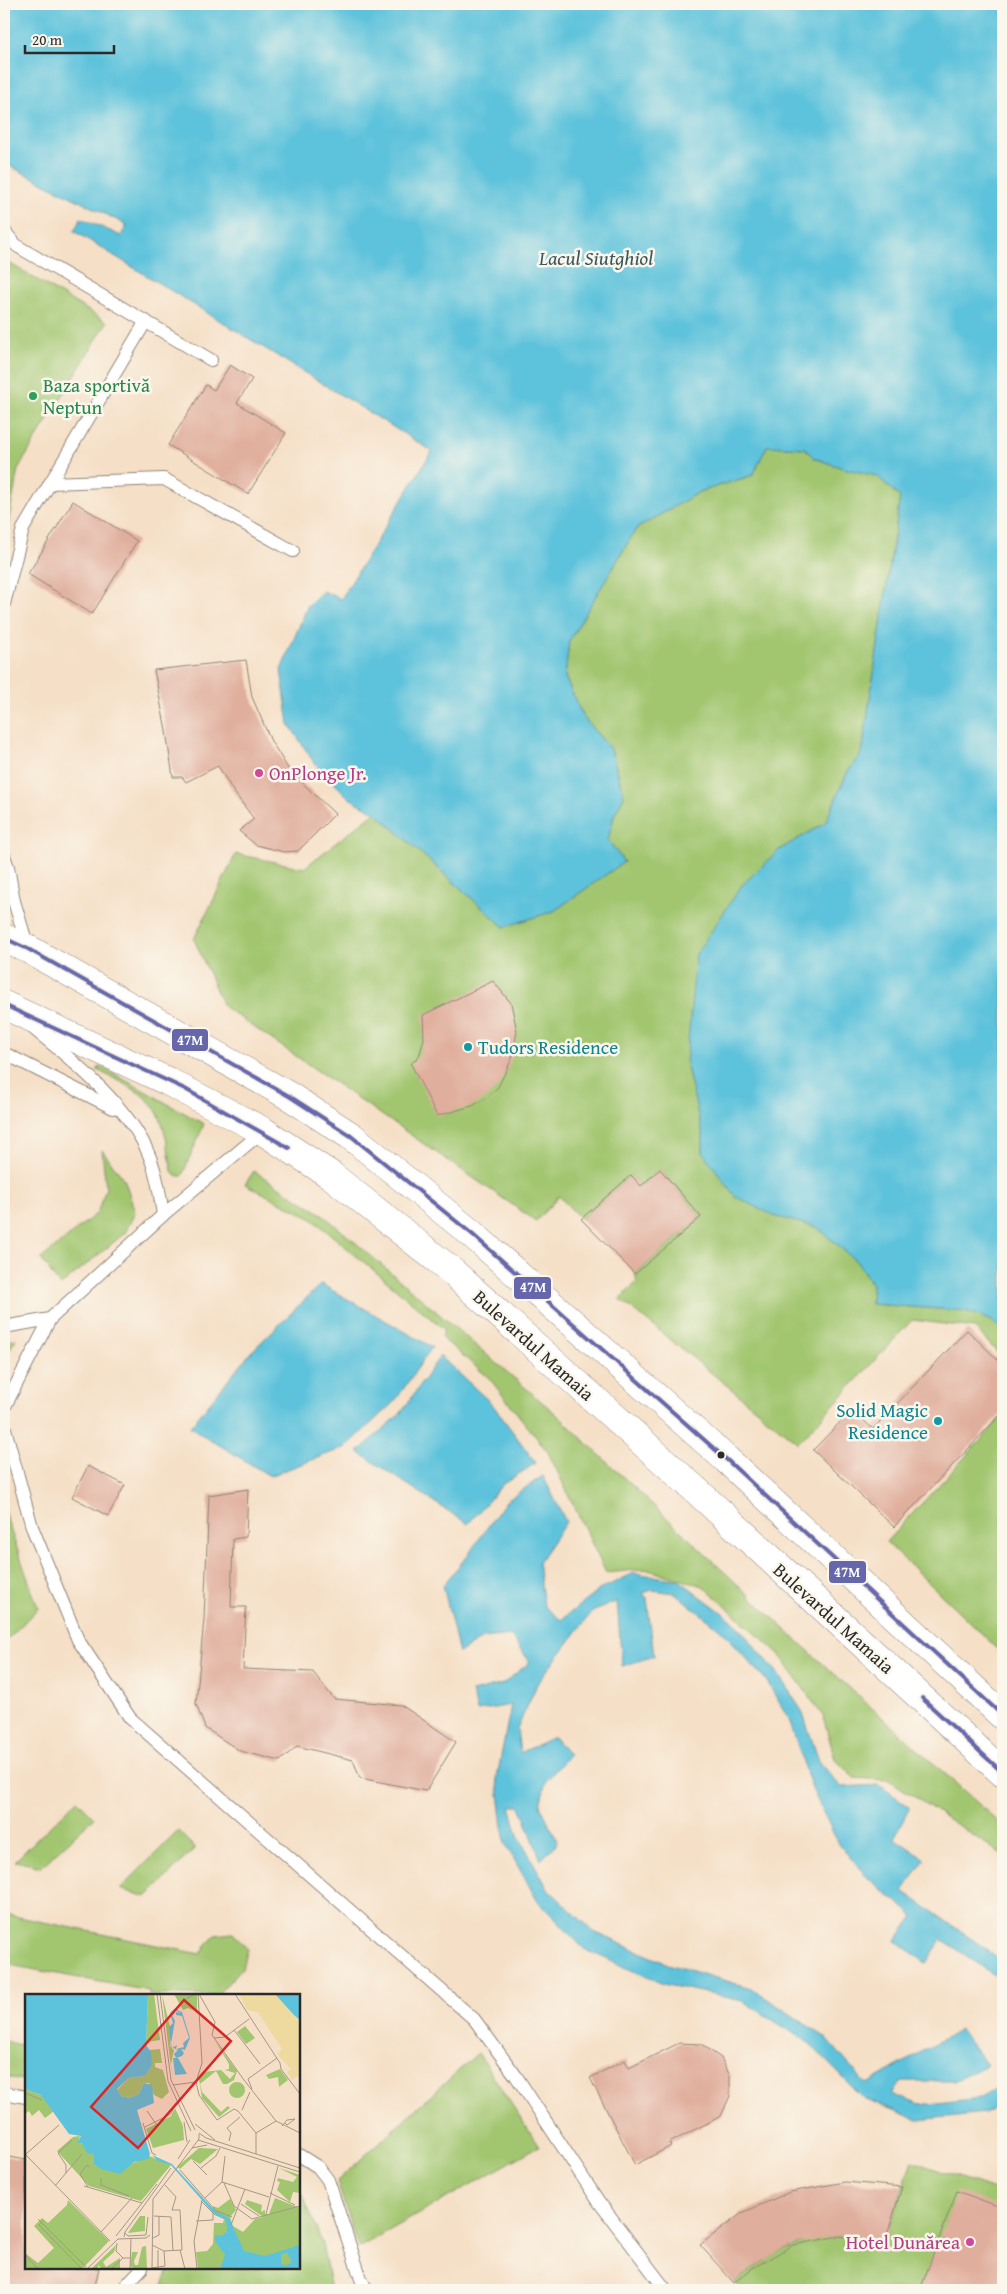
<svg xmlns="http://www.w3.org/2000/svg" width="1007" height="2294" viewBox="0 0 1007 2294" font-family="'Gentium Book Plus',serif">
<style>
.green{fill:#a2c66f;stroke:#66784d}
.water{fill:#5dc2db;stroke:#447683}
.building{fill:#e0ae9c}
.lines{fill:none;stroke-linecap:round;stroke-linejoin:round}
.lane-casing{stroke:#908578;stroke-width:14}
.secondary-casing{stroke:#908578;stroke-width:29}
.lane{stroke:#fff;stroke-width:12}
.secondary{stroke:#fff;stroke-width:28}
.bus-1-casing{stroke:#fbf7ec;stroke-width:8}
.bus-1{stroke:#6667ab;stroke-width:4}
.leisure-dot{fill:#2e9e5b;stroke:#fbf7ec;stroke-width:2}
.hotel-dot{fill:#d1479c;stroke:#fbf7ec;stroke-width:2}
.culture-dot{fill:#0f9aa8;stroke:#fbf7ec;stroke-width:2}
.bus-dot{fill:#2b2b2b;stroke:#fbf7ec;stroke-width:2}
.labels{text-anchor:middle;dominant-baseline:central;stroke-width:5;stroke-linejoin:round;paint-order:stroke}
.leisure-label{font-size:19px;fill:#27864d;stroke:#fbf7ec;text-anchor:start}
.hotel-label{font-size:19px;fill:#b23c85;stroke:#fbf7ec;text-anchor:start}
.culture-label{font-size:19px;fill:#0d838f;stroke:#fbf7ec;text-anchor:start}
.street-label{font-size:19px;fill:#2b2b2b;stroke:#fbf7ec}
.water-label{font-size:20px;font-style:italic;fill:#3a5860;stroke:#fbf7ec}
.inset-road{fill:none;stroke:#a49788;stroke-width:1}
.view{fill:#d62828;fill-opacity:0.15;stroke:#d62828;stroke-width:2.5}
.inset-edge{fill:none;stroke:#2b2b2b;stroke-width:2.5}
.line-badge{stroke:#fbf7ec;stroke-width:2}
.badge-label{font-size:14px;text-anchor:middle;font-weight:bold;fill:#fff}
</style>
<rect width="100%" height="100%" fill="#fbf7ec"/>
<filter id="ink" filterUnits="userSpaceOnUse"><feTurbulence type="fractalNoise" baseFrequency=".02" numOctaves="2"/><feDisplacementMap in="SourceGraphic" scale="10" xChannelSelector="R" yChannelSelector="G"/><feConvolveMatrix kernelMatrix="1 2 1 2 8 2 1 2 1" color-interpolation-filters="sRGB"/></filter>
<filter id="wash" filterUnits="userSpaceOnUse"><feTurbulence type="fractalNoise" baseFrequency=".0096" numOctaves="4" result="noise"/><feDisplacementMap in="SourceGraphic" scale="20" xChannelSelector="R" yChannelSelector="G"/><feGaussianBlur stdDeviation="1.12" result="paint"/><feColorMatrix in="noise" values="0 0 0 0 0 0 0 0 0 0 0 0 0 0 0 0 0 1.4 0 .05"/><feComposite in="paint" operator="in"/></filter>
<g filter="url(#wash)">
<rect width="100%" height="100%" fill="#f5dfc6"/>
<g class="green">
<path d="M4,260l103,62 -89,147 -14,78z"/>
<path d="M767,446l38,2 9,10 29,10 34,8 23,21 -38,256 -14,18 -23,52 -46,27 -93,213 17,72v18l71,63 43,11 41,36 14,21 -1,20 95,7 26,10 11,11v27l-28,-31 -63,-8 -114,123 -178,-144 17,-17 -2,-8 66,-57 -41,-48 -19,17 -10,-11 -50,44 -22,-23 -23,25 -313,-215 -29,-67 42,-85 68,14 71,-56 129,115 50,-16 70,-49 -16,-22 6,-25 10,-19 -13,-46 -28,-33 -18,-40 4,-36 67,-112 63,-37 54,-17z"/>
<path d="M100,1066l104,58 -22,52h-6l-4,-5c-11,-68 -14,-71 -75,-101z"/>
<path d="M102,1150l23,31 10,31 -10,21 -65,53 -19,-27 56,-46 9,-25z"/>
<path d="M254,1171l68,43 233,199 248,233 200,180v29l-114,-75 -35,-2 -19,-19 -12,-43 -44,-62 -76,-68 -58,-17 -39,4 -58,-121 -59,-74 -47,-40 2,-9 -133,-111 -66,-34z"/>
<path d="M16,1339l-12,20v-18z"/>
<path d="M1003,1416v238l-117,-112z"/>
<path d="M4,1511l34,97 -34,35z"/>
<path d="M77,1800l17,17 -53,50 -26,-6z"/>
<path d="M178,1831l17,17 -48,49 -27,-8z"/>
<path d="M4,1914l196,40 15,-19 18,-2 14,15 -5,20 -25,27h-68v-4l-145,-27z"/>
<path d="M4,2041l22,5v35l-22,-5z"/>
<path d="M478,2053l61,93 -181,102 -21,-67z"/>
<path d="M912,2161l91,32v97h-262l-7,-7c30,-24 65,-46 104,-47 15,0 32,6 46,8z"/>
<path d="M299,2191l5,6 18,47 9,46h-72l-25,-6 -2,6h-71l9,-22h129z"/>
</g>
<g class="water">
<path d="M4,4h999v1328l-11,-11 -26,-10 -95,-7 1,-20 -14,-21 -41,-36 -43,-11 -39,-20 -32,-43v-18l-17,-72 10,-109 46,-69 37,-35 46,-27 23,-52 14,-18 38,-256 -23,-21 -34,-8 -29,-10 -9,-10 -38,-2 -14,29 -54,17 -63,37 -67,112 -4,36 18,40 28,33 13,46 -10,19 -6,25 16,22 -70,49 -50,16 -129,-115 -26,-14 -34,-34 -26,-40 -8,-54 27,-65 15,-14 18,8 91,-148 -358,-220 7,-13 40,18 6,-11 -123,-62z"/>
<path d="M321,1284l111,63 -37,54 -49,46 -76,29 -80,-49 61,-75z"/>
<path d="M440,1356l52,48 44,59 -33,21 -35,40 -110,-72 43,-39z"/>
<path d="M543,1476l23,46 -28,41 6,43 17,14 38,-30 35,-17 45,7 53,40 44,51 26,40 17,50 22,26 38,-2 31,22 -16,31 31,21 -22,32 100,70v20l-61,-42 -16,24 -30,-22 18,-25 -47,-39 -29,-34 -26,-54 -23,-70 -23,-39 -44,-49 -47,-38 -23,-3 -9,3 4,5 7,58 -32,10 -5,-65 -25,11 -54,70 -21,47 3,24 34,-16 15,18 -23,26 -6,24 18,37 -17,18 -21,-54h-10l8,29 30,54 46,43 74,32 83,24 74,49 41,47 94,-54 27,35 -33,16h-52l-10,13 28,11 60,-7 23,-13v18l-18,10 -67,7 -55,-22 -54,-55 -66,-42 -80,-17 -79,-35 -47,-49 -32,-57 -8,-66 14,-72 -34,6 -5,-19 31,-8 27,-22 -20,-27 -27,3 -24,15 -16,-68 25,-30 38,-54z"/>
</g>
<g id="blocks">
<g class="building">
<path d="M230,365l22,14 -15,24 49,30 -38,61 -80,-49 38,-60 8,5z"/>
<path d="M73,501l64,40 -45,73 -64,-40z"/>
<path d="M246,660l6,37 19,44 18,29 46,44 -37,37 -14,1 -28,-7 -17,-14 15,-12 -21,-28 -15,-25 -32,16 -4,-5h-9l-8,-52 -11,-55z"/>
<path d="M493,981l18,22 6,28 -5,28 -14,28 -13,12 -13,7 -35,10 -26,-52 8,-8 5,-17 -1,-24z"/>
<path d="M660,1169l41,48 -66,57 -54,-55 50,-44 10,11z"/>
<path d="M967,1330l36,35v47l-109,115 -81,-77 39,-40 21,19z"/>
<path d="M88,1466l37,19 -17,31 -36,-19z"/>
<path d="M248,1489l-2,48 -13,2 -2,68h15l-3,62 70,3 21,27 67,6 55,37 -30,49 -66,-13 -7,-18 -56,-14 -17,15 -40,-10 -35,-23 -9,-24 8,-85 5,-124z"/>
<path d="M679,2043l22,1 20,14 9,18v20l-9,20 -52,27 2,3 -36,19 -45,-87 35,-18 4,8z"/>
<path d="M4,2156l22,4v108h73l-5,22h-90z"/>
<path d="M845,2182l57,5 -18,58 -45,-9 -46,9 -42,24 -17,14 -34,-38 42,-32 48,-21z"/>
<path d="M957,2191l46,17v69l-5,13h-78z"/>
</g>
</g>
</g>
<g filter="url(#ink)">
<use href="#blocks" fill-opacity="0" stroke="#908578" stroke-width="1"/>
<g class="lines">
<g class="lane-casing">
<g id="lane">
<path d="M4,231l13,15 194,114"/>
<path d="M50,483l114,-4 129,72"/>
<path d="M4,604l19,-75 123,-208"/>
<path d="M4,856l4,11 6,34 14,47"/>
<path d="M35,1030c39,31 96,79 114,125 8,19 11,40 14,60"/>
<path d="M4,1053l109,55"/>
<path d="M4,1327l46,-8"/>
<path d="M4,1408l46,-89 113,-104 100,-84"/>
<path d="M4,1425l28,102 46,113 52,78 344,301 42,57 83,126 67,88"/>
<path d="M4,2093l22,4"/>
<path d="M299,2155l19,12 10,13 33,99 6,11"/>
<path d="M126,2290l2,-7 14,-15"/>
</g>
</g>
<g class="secondary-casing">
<g id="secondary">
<path d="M4,938l24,11 261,147 62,40 121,98 255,226 276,256"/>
<path d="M4,1005l163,76 96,50 69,45 116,92 250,224 305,281"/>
</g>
</g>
<use href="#lane" class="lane"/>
<use href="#secondary" class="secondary"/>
<g class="bus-1-casing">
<g id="bus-1">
<path d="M4,938l24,11 261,147 62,40 121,98 255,226 276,256"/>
<path d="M4,1005l181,84 104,59"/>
<path d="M922,1698l81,75"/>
</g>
</g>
<use href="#bus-1" class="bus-1"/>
</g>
</g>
<circle class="leisure-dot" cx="33" cy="396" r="5"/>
<g class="hotel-dot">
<circle cx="259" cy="773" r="5"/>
<circle cx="970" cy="2242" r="5"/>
</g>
<g class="culture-dot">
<circle cx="468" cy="1047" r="5"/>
<circle cx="938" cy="1421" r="5"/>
</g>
<circle class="bus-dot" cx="721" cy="1455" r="4.5"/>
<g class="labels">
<g class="leisure-label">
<text x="43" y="385">Baza sportivă<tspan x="43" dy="22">Neptun</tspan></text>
</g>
<g class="hotel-label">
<text x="269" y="773">OnPlonge Jr.</text>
<text x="960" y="2242" text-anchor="end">Hotel Dunărea</text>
</g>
<g class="culture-label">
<text x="478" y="1047">Tudors Residence</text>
<text x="928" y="1410" text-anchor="end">Solid Magic<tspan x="928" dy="22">Residence</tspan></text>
</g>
<g class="street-label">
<text transform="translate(534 1345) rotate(42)">Bulevardul Mamaia</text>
<text transform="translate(834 1618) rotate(42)">Bulevardul Mamaia</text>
</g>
<g class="water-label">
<text x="596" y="257">Lacul Siutghiol</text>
</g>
</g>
<g transform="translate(25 1994)">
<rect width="275" height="275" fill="#f5dfc6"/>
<path d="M123,0h6l6,46 -13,2v5l2,3 11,-1 2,14h-7v4l8,3 6,22 -7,7 -8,-4 -5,-12h-5l-5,11 -9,4 -9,-2 -4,-6 12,-12 16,-2 7,-10 -6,-22zM137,0l9,37 -1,15 4,4 -3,14 3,19 -4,-23zM149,0h23v18l-9,-4 -5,2zM220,32l10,12 -9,6 -9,-12zM190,47l22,30 -3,9 -7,4h-4l-7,-13 -16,13 2,8 19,20 7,-6 2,2 -11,9 -17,-19 -3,-19 3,-7 19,-2 9,9 5,-6 -10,-3 4,-1v-5zM255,75l8,11 -9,7 -1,-10 -9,2 -3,-4zM204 96a8 8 0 1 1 16 0a8 8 0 1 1-16 0ZM0,95l18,7 11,15 -9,7 -6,-8 -7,6 -3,-5 -4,3zM150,114l8,18 1,14 -31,8 -7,-19 25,-13zM55,142l-2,6 9,3 1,5 6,4 1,11 5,-6 15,4 5,10 4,-6 25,-11 22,9 -30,36 -52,-15 -32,-35 16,-14zM174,154l19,1 -18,15 -9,-5 -11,10 -3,-2zM254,174l21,7v18l-7,-1 -3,10 -13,-12 3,-8 -3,-1 1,-3 15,4 4,-5zM250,204l25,10v61h-102l-2,-17 11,-1 6,-7 1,-21h9l1,-4 -11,-5v-8l5,2 12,-9 6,11 -6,7 3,9 10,6 12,-13 8,-2 -18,-13 2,-4 15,5 -1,7 4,-2v4h4zM43,206l41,41 -27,28h-57v-16l13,10 16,-15 -20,-22 8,-8 6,5 19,-18zM115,222h5v15l-17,2zM91,251l-2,7 -11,10 3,5 14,-9v11h-18l-4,-4v4l-6,-1zM121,252l1,23h-12l-5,-3 2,-14h6l-4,9 1,4h3l4,-18z" fill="#a2c66f"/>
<path d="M214,0h36l25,26v55l-8,5 -5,-8 4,-3 -14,-15 5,-5 -24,-37 -11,-2z" fill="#eeda9e"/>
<path d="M0,0h123l-2,51 5,7 1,14 -7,10 -16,2 -12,11 4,7 9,2 9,-4 5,-11 8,2 2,18 -17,7 13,44 -2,5 -14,3 -14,12 -19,-5 -7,-5v-10l-7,-1 -5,-10h-5l4,-7 -12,-2 -28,-39 -16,-6zM250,0h25v26l-6,-5zM149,15l8,3 8,26 -5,12 -4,-1 3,4 -2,3 -6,2 -2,-4 4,-4 -7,-3 -2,-20 4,-4 -3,-10zM149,16l7,3 -5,-1v3l6,1 7,22 -6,5 1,4 -8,2 1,-4 -5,3 -1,-5 4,-22 -4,-8zM148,64h5l9,16 -12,1zM127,161l20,9 44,48 13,6 15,33 21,5 35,-11v24h-80l5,-14 -10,-14v-6l7,1 5,-5 -1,-11 -11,-5 -44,-50 -13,-4zM262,259l5,9 -7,4 -4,-3v-9z" fill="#5dc2db" fill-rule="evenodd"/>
<path class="inset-road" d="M132,0l11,87 23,50M135,0l11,86 24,50M173,0l4,69 -6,19 3,13 18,25 17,-11 4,2 18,22v21M174,0l16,28 -3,13 32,45 32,41 24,12M210,0l45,69 1,6 19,25M156,8l14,-8M209,36l26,34M189,44l11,-1 24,-18M148,91l23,-3M227,95l-4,-10 29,-21M0,99l17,7M217,116l8,-18M122,117l9,13M159,128l3,20M118,129l9,30 4,2M170,130l20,16M257,132l5,-6 8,-1 -8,6 -2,-2M120,133l26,-13 5,-11M174,139l7,5 94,30M231,139l20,-12M173,146l102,32M204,147l2,-8 -4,-5 13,-11M167,154l15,-3M0,160l85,87M1,160l33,-29M153,165l12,-19M168,167l14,14M176,174l15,-12 4,-8M155,176l36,41 16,6M41,179v-8l-8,-12 14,-13M76,184v7l28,11M197,188l47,15M199,189l10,23 18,13 48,-13M30,192l27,-32M59,192l58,17M63,193l-8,-13 7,-9 3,2M245,199l25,12M180,204l17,-16 3,-26M216,210l18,12M241,220l12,-48M129,222l17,1 2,34M13,225l48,48M19,226l-5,5 43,44M171,227l17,-1v-7l-12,-12M206,231l14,-36M76,238l31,-34M100,239l3,3 18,-1 2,-18M91,242l41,-52M99,243l1,-5 46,-64M128,244l6,-3v-19M92,249l-1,8 7,7M127,251l12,6 18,-1 -2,-40h-8l4,-13 -11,-12M133,256v17M155,256l5,19M0,261l13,14M127,274l13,-2 -1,-15M62,275l31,-30 28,-1 4,-3M86,275l12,-11h7M105,275l1,-30M127,275l1,-70 46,-60v-5M172,275l-3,-28 8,-41"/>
<path class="view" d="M159,6l47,41 -93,107 -47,-41z"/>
<rect width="275" height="275" class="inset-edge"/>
</g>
<g class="line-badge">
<rect x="171" y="1028" width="38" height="24" rx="5" fill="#6667ab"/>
<rect x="513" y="1276" width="39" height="24" rx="5" fill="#6667ab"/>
<rect x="828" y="1560" width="39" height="24" rx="5" fill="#6667ab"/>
</g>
<g class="badge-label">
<text x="190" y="1045">47M</text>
<text x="533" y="1292">47M</text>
<text x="847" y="1577">47M</text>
</g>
<rect width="1007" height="2294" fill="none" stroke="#fbf7ec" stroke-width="20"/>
<path d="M25 45v8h89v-8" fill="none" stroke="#2b2b2b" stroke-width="2.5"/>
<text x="32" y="45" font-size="15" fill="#2b2b2b" stroke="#fbf7ec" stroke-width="4" paint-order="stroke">20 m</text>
</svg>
